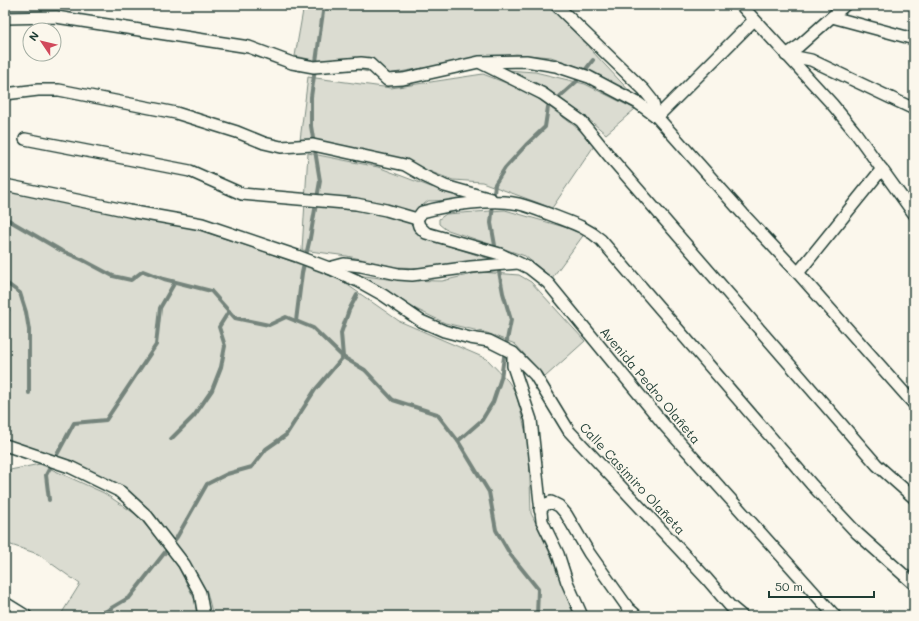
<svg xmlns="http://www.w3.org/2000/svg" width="919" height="621" viewBox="0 0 919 621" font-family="Mali,sans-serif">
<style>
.green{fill:#dbdcd1;stroke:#7d8c82}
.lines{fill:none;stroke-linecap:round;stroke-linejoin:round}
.stream{stroke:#74847b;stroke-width:4}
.minor-casing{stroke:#1f3d34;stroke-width:14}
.minor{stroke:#fbf7ec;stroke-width:11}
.labels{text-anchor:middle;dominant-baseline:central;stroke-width:3;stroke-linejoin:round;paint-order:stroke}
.street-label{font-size:13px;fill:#1f3d34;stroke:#fbf7ec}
</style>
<rect width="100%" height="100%" fill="#fbf7ec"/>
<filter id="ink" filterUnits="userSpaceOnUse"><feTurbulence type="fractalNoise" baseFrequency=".025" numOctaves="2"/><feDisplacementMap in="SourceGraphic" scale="8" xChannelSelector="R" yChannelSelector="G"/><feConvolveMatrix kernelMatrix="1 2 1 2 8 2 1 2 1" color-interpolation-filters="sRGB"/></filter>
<g filter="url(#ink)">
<g class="green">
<path d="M304,5h245l86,92 -56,-30 -28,-10 -35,-3 -57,8 -77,13 -87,-19z"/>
<path d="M506,70l29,2 50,12 50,25 -29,25 -25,-21 -38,-27z"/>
<path d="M483,74l46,18 38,28 29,23 -44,65 -70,-26 -29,-2 -61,-22 -92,-18 8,-63 83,11z"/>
<path d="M308,153l70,14 53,20 50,10 -24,3 -29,1 -9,7 -4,14v10l15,8 60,19 -66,9 -27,-1 -50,-11 -45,-6z"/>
<path d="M5,188l178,37 86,28 70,26 60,42 88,38 21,22 8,12 13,52 2,68 22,47 21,56h-361l-6,-24 -12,-21 -41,-57 -29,-26 -61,-29 -59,-19v-122l5,-8 -5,-3z"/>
<path d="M505,210l80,23 -33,45 -27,-22 -80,-27 -6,-5v-5l7,-5z"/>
<path d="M481,272l38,3 12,7 54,59 -40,36 -30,-33 -28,-11 -42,-10 -50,-24 -38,-24 38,5 47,1z"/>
<path d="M40,464l64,29 33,22 37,44 21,41 2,16h-137l20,-32 -42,-30 -33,-11v-72z"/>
</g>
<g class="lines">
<g class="stream">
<path d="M5,218l55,32 23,10 30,16 18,4 12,-9 21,8 47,12 24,27 34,7 17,-8 27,11 30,29 22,13 28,30 44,14 21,27 31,51 7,38 14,24 28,35 -1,27"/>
<path d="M496,251l-5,-28 4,-39 10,-16 21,-23 19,-18 3,-20 28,-25 17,-22"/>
<path d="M5,282l15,11 6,19 3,18v63"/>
<path d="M296,321l6,-48 8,-35 10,-57 -9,-55v-29l13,-92"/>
<path d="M171,439l23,-23 18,-26 9,-23 4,-21 -6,-19 10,-16"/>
<path d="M458,441l24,-21 11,-18 8,-24 4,-28 6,-30 -8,-27 -5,-27"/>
<path d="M49,500l-3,-25 28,-52 32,-3 50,-75 4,-37 15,-26"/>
<path d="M98,616l32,-19 47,-60 30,-53 20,-10 25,-7 14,-18 20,-14 29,-45 28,-33 -2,-24 8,-23 8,-15"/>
</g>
<g class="minor-casing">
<g id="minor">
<path d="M556,5l88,85 8,10 5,17 97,-97"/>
<path d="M741,5l91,99 23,28 59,82"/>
<path d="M832,17l82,22"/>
<path d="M5,18l51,-1 193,30 43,16 22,4 47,-4 9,1 17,16 16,-1 76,-17 47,-1 30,5 33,11 49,26 19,14 86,97 55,59 116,131"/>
<path d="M786,55l25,5 103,49"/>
<path d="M786,55l13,-9 46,-41"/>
<path d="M481,63l62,31 38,27 29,36 267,308 37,33"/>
<path d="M5,94l33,-4h21l117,23 61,19 27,11 17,4 32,-2 92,20 19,11 21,10 46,13"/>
<path d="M25,139l165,32 52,23 114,10 30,6 31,9"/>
<path d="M5,185l124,26 73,13 95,32 32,12 29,13 25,14 38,26 23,10 26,7 19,3 24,12 22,22 34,56 138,148 23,27 12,10"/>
<path d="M417,219l5,-7c26,-7 72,-14 97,-8 12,3 24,8 35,12 18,7 32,11 47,24l211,245 45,48 57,51"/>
<path d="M417,219l2,7 7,7 74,21 29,14 19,15 117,143 170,190"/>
<path d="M329,268l15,-4 17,2 37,8 14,1 59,-8 47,-4"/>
<path d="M798,273l84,-104"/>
<path d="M513,353v13l18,54 11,101 16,33 9,28 15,34"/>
<path d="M5,445l65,22 51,25 26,24 37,48 16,29 4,23"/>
<path d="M540,510l6,-6 5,-2 8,4 7,8 23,39 39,55 9,8"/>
<path d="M5,603l21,13"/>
</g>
</g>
<use href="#minor" class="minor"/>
</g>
</g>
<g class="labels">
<g class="street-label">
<text transform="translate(651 385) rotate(50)">Avenida Pedro Olañeta</text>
<text transform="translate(633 478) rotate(47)">Calle Casimiro Olañeta</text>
</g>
</g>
<rect width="919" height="621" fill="none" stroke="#fbf7ec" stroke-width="20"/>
<rect x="10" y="10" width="899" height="601" fill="none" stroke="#1f3d34" stroke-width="1.5" filter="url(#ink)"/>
<g transform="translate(42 42) rotate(305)"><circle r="19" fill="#fbf7ec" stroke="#a3ada2"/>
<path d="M0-3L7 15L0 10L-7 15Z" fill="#d1495b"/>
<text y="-6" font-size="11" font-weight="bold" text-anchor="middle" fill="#1f3d34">N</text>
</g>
<path d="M769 591v6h105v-6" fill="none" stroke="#1f3d34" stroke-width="2"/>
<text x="775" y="591" font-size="12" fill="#1f3d34" stroke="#fbf7ec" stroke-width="3" paint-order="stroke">50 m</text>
</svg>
